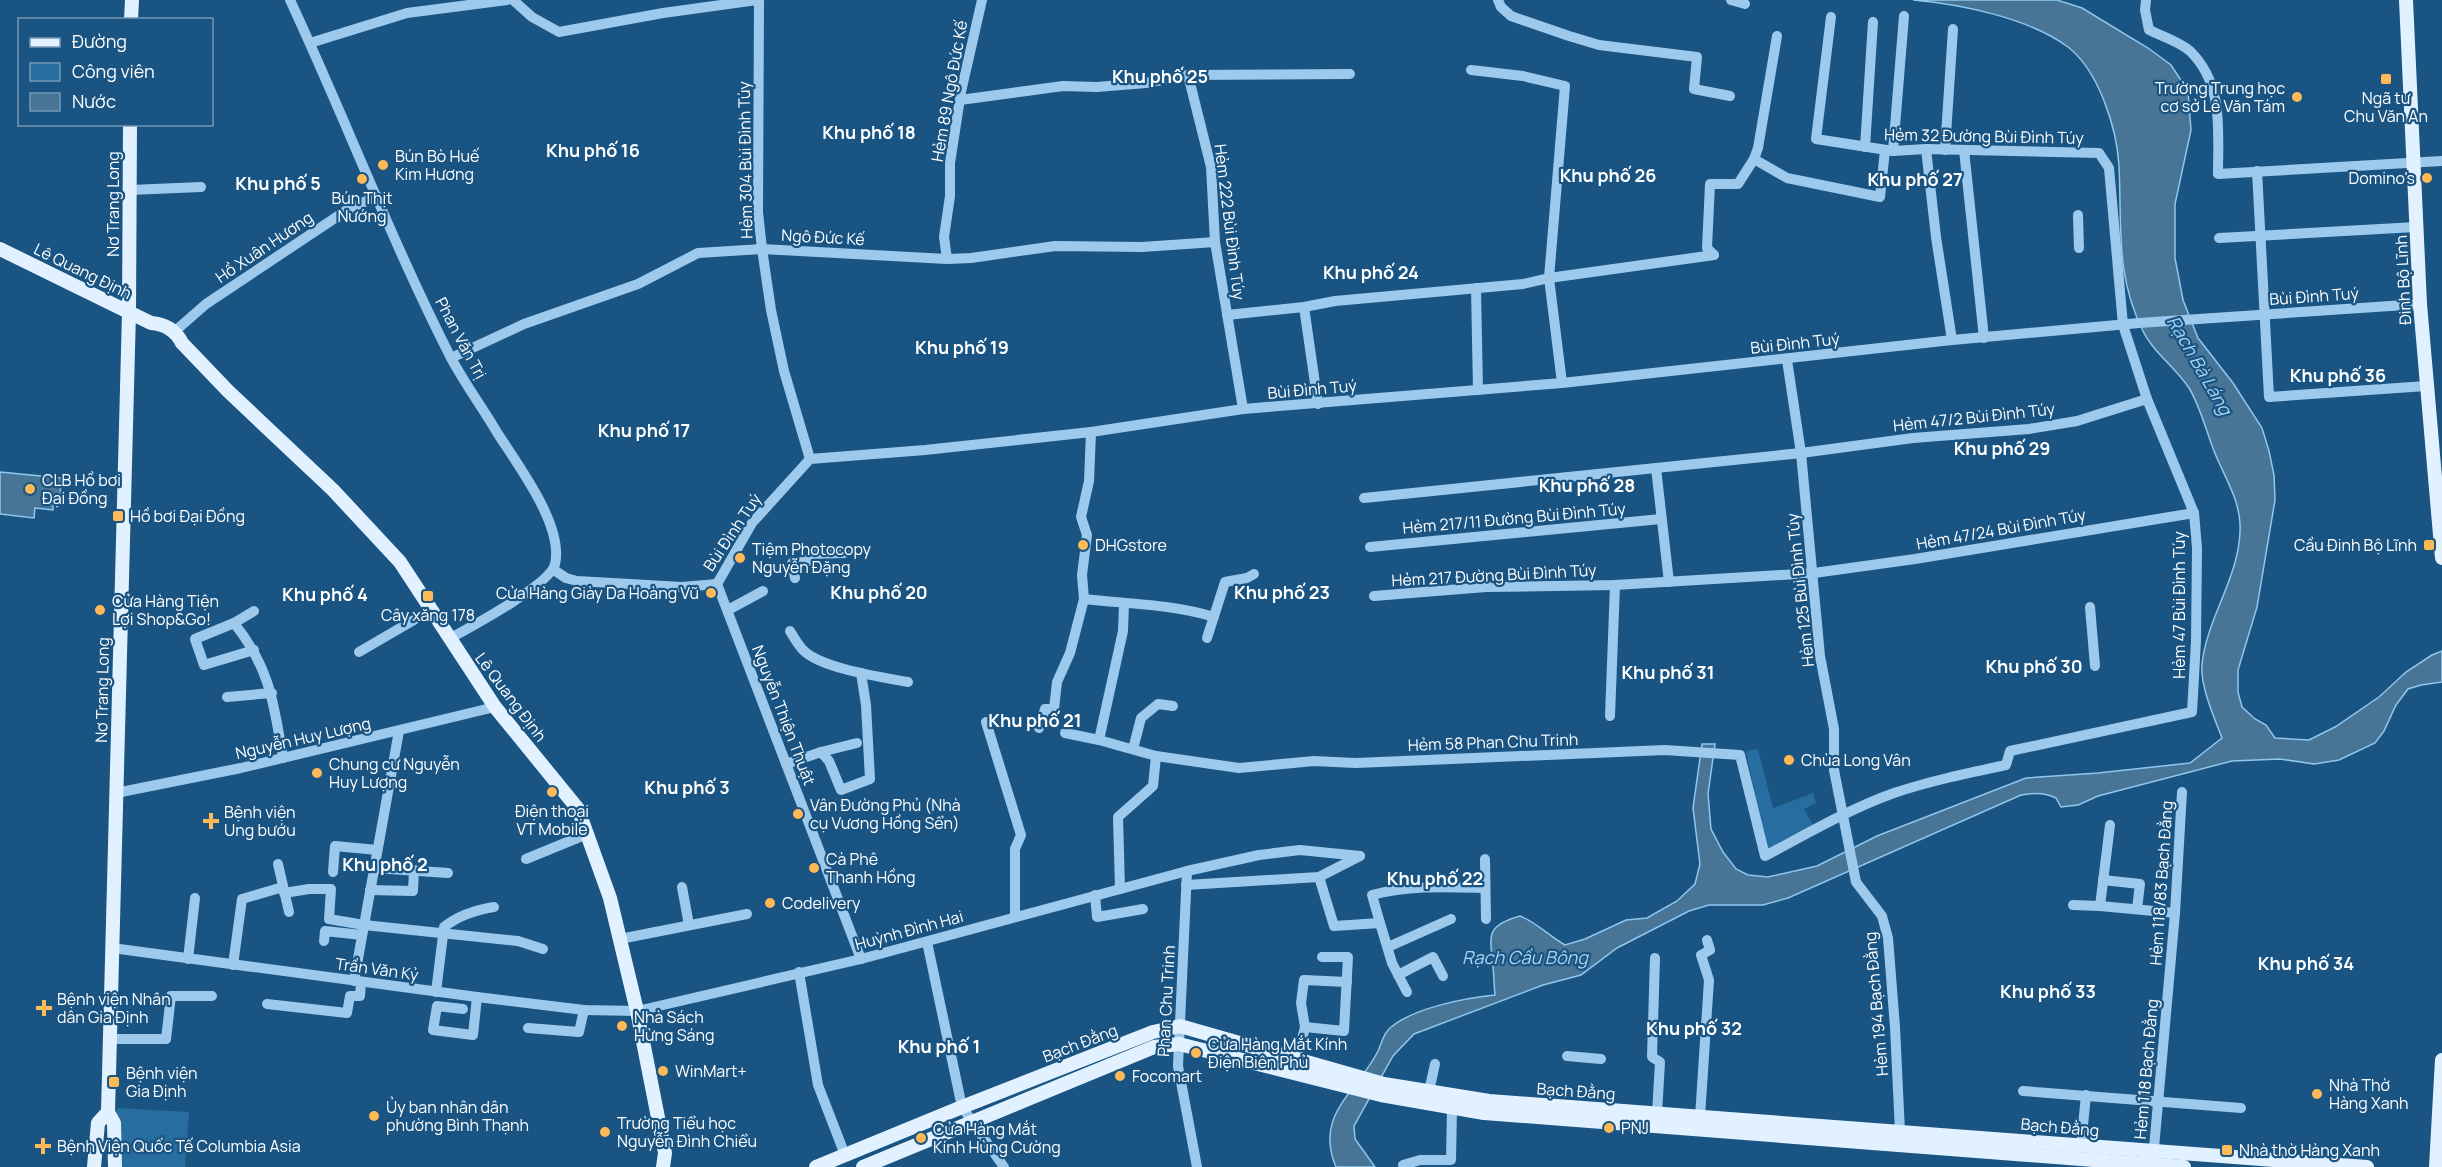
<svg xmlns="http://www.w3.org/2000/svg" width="2442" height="1167" viewBox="0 0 2442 1167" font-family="Manrope,sans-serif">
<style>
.green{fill:#276da0}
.water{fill:#487496;stroke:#8fc7ee;stroke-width:1.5}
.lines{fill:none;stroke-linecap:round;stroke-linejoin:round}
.minor{stroke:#9dcaec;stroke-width:10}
.major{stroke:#e1f1ff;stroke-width:14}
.poi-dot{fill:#ffb957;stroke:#195483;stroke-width:2}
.labels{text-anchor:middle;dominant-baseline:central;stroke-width:4.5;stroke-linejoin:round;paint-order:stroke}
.poi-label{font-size:16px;fill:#fff;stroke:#195483;text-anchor:start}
.street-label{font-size:16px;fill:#fff;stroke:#195483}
.neighbourhood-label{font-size:18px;font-weight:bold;fill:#fff;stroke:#195483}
.water-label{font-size:18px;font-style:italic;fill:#a8d4f3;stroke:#195483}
</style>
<rect width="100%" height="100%" fill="#195483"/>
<g class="green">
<path d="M1758,749l15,59 40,-15 3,10 -12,6 10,18 -48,23 -20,-99z"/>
<path d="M117,1108l72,4 -4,55h-66l-4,-14z"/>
</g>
<g class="water">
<path d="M1913,0h144l25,8 66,40 23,17 17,26 3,39 -16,74v54l8,42 15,38 35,45 29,45 7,23 5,24 1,25 -18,107 -19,63v22l4,15 13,12 11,6 9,13 34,2 26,-13 44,-30 27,-25 26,-17 10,-4v31l-21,3 -13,4 -12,16 -12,26 -9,12 -36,17 -25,4 -34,-5 -48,2 -134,35 -20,9 -17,2 -5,-9c-13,-6 -22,-5 -35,-3l-233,103 -25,7h-54l-20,6 -72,37 -36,27 -38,10 -129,49 -21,22 -39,70 1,13 20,28h-39c-22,-52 20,-74 41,-114 5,-9 5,-18 13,-25 23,-20 75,-30 105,-33 -1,-9 -1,-19 -2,-29 -3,-31 -8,-40 27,-50 16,6 29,20 45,29l20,-6 41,-19 21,-2 30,-17 18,-17 5,-20 -7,-56 9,-64h13l-7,50 3,35 12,23 13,17 12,6 20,2 49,-11 60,-30 149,-58 72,-5 92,-10 32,-25c-8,-21 -22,-52 -20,-74 5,-48 40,-90 38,-140 -1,-26 -17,-50 -26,-73 -8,-21 -14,-45 -25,-63 -13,-20 -36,-36 -46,-57 -28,-56 -21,-106 -24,-165 -2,-37 -20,-95 -51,-119 -39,-29 -108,-43 -155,-47z"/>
<path d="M0,472l61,6 -1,23h-7v9l-18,-2 -1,10 -34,-4z"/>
</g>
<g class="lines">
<g class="minor">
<path d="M290,0c55,118 101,240 160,356 14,27 33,52 48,78 20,31 66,92 57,130 -4,20 -86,64 -106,75"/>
<path d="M513,0l19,17 27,15 104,-19 94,-13"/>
<path d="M759,0l-1,212 4,37 9,61 13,61 26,88"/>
<path d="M1498,0l3,7 10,9 58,20 30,9 98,12 -3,32 36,7"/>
<path d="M1731,0l14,4"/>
<path d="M2146,0l-1,10 4,20c13,6 31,12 41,21 34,33 28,80 28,123l224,-13"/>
<path d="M310,43l97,-30 100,-13"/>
<path d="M1471,70l52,6 42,10 -16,192 13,105"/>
<path d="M1188,75l23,92 4,75 28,167"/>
<path d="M960,100l103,-14 34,1 49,-4 42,-8 162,-1"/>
<path d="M1865,147l8,-125"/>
<path d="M1926,149l10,88 16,103"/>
<path d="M1945,150l8,-121"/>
<path d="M1964,150l20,188"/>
<path d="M1893,151l11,-135"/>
<path d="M1754,159l33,19 93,19 5,-47"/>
<path d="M2257,171l12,226 157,-11"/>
<path d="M130,190l71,-3"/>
<path d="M2078,215l1,33"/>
<path d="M2219,238l197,-11"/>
<path d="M1714,255l-7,-7 3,-64h28l16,-25 4,-11 19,-112"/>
<path d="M947,259l-3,-22 6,-41v-33l11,-71 21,-92"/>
<path d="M1476,288l2,102"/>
<path d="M1304,307l14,97"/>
<path d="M1227,315l77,-8 31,-6 188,-17 26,-6 165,-23"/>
<path d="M174,332l32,-28 141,-94 30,-14"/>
<path d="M451,358l73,-34 114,-40 60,-31 64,-4 185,10 24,-1 84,-12 87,1 73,-5"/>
<path d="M1787,360l14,93 19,203 14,73v41l22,112 26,34 6,22 7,89 5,105"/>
<path d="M1364,498l292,-30"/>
<path d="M1370,547l291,-28"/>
<path d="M554,570l12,8 11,3 105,6 35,-3"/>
<path d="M795,578l-3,-15 18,-2 1,-7 33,-1"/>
<path d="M1669,582l-13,-114 145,-15 112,-15 116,-9 48,-8 70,-22"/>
<path d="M717,584l35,-61 58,-64 115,-9 166,-18 152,-23 319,-26 390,-43 187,-17 281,-19"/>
<path d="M717,584l144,375"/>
<path d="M1374,596l112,-9 129,-2 199,-12 101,-14 279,-46"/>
<path d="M1084,599c44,5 88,5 130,18"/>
<path d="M2090,607l5,59"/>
<path d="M728,610l35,-19"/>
<path d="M234,623c36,45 40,81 49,135"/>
<path d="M790,631c4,7 8,14 14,20 20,18 77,26 104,31"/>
<path d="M1207,638l18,-56 22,-4 7,-4"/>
<path d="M254,650l-50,15 -9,-26 39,-16 20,-12"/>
<path d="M359,652l72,-42"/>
<path d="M227,697l45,-4"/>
<path d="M1610,716l5,-131"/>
<path d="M986,722l35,113 -6,14v67"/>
<path d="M1039,728l6,-19h9l3,-27 13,-29 14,-54 -2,-24 5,-40 -6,-18 8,-36 2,-49"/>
<path d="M1065,733l34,7"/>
<path d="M1133,749l8,-31 17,-14 15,2"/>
<path d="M821,752l36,-9"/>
<path d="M1156,756l83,12 75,-7 42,2 309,-13 75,5 25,101c42,-22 84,-47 129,-63 36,-12 74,-20 112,-28l4,-14 182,-39 4,-71 1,-93 -3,-35 -47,-114 -24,-74 -14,-157 -10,-15 -173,-4 -33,2 -77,-12 15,-122"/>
<path d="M786,764l35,-12 8,9 12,29 29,-11 -4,-74 -5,-32"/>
<path d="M116,793l125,-25 254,-61"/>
<path d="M2110,825l-10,81 75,7"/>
<path d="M526,859l61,-25"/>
<path d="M1485,859l1,60"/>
<path d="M278,864l11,48"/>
<path d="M374,868l74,5"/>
<path d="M1187,871l-9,195 19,101"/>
<path d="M333,872l2,-26 42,4"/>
<path d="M1319,877l15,49 46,-3 -8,-28c37,-10 75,-8 113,-7"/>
<path d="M2103,880l37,4 -3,25"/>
<path d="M1186,885l133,-8 41,-21"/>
<path d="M682,887l7,38"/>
<path d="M1120,889l-2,-72 35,-31 3,-30 -57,-16 24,-109 1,-27"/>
<path d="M370,890l43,1 1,-21"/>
<path d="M284,893l25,-4h22l-2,30 35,6 154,16 25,8"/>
<path d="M1095,895l2,22 46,-8"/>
<path d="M2073,905l27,1"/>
<path d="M1380,923l12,40 15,29"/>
<path d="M620,939l127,-25"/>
<path d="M324,941l1,-10 37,4"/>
<path d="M927,942l35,165 42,60"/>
<path d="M1388,947l63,-28"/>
<path d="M112,948l365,49 107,13 53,1 224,-52 326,-88 72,-16 41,-5 60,6"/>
<path d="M1655,958l-3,99 8,5 -3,52"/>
<path d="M188,959l7,-61"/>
<path d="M233,965l9,-66 41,-12"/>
<path d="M799,972l19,113 27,70"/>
<path d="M1398,975l35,-18 10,19"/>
<path d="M354,981l45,-250"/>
<path d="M436,992l8,-65c15,-12 31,-17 50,-20"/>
<path d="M267,1004l80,9 3,-17h10l1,-14"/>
<path d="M463,1009l-26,-3 -4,24 40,5 4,-38"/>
<path d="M1305,1027l39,4 4,-74h-26"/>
<path d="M528,1028l51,4 5,-22"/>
<path d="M110,1039h56l5,-43h41"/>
<path d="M1567,1056l34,3"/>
<path d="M1297,1060l8,-33 -4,-24 3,-23 43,2"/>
<path d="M1429,1091l6,-27"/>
<path d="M2023,1091l218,17"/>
<path d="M1700,1117l9,-137 -8,-25 9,-5 -3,-10"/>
<path d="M2081,1146l5,-51"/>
<path d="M2153,1159l22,-246 7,-121"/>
<path d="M1403,1165l17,-5h31l1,-53"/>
</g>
<g class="major">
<path d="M2406,0l14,304 22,254"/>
<path d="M131,20l1,-20"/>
<path d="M0,249l151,74c14,1 25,8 31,20l46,48 105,99 67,72 95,145 83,102 32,89 27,113 28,142 -2,14"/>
<path d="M94,1167l4,-44 10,-11"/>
<path d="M115,1167l-1,-44 -6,-11 21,-800 1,-188"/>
<path d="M816,1167l146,-60 191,-75 27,-6 204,58 105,17 878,66"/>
<path d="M863,1167l291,-120 25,-3 202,51 103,18 700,54"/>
<path d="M2436,1167l6,-107"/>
</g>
</g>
<g class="poi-dot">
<rect x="2380" y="73" width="12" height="12" rx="3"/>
<circle cx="2297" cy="97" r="6"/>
<circle cx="383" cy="165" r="6"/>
<circle cx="2427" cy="178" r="6"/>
<circle cx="362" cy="179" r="6"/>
<circle cx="30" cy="489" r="6"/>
<rect x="112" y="510" width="12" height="12" rx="3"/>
<circle cx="1083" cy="545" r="6"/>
<rect x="2423" y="539" width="12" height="12" rx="3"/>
<circle cx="740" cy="558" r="6"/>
<circle cx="711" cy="593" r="6"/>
<rect x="422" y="590" width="12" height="12" rx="3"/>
<circle cx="100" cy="610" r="6"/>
<circle cx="1789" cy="760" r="6"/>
<circle cx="317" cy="773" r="6"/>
<circle cx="552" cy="792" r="6"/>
<circle cx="798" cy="814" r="6"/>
<path d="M208 812h6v6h6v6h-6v6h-6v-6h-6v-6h6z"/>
<circle cx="814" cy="868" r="6"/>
<circle cx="770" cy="903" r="6"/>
<path d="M41 999h6v6h6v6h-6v6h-6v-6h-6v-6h6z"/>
<circle cx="622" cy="1026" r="6"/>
<circle cx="1196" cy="1053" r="6"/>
<circle cx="663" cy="1071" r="6"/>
<circle cx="1120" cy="1076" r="6"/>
<rect x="108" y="1076" width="12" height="12" rx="3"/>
<circle cx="2317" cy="1094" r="6"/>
<circle cx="374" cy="1116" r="6"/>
<circle cx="1609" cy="1128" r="6"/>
<circle cx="605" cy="1132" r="6"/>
<circle cx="921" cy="1138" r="6"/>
<path d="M40 1137h6v6h6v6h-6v6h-6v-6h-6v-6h6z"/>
<rect x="2221" y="1144" width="12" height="12" rx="3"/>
</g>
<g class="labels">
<g class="poi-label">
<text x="2285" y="88" text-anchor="end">Trường Trung học<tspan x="2285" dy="18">cơ sở Lê Văn Tám</tspan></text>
<text x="2386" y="98" text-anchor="middle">Ngã tư<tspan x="2386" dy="18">Chu Văn An</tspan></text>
<text x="395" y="156">Bún Bò Huế<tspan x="395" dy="18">Kim Hương</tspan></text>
<text x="2415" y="178" text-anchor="end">Domino's</text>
<text x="362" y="198" text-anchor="middle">Bún Thịt<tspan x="362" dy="18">Nướng</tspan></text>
<text x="42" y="480">CLB Hồ bơi<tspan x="42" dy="18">Đại Đồng</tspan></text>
<text x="130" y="516">Hồ bơi Đại Đồng</text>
<text x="1095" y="545">DHGstore</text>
<text x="2417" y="545" text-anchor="end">Cầu Đinh Bộ Lĩnh</text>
<text x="752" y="549">Tiệm Photocopy<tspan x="752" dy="18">Nguyễn Đặng</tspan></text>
<text x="699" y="593" text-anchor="end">Cửa Hàng Giày Da Hoàng Vũ</text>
<text x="112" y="601">Cửa Hàng Tiện<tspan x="112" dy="18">Lợi Shop&amp;Go!</tspan></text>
<text x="428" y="615" text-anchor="middle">Cây xăng 178</text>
<text x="1801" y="760">Chùa Long Vân</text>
<text x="329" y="764">Chung cư Nguyễn<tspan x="329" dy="18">Huy Lượng</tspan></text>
<text x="810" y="805">Vân Đường Phủ (Nhà<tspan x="810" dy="18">cụ Vương Hồng Sển)</tspan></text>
<text x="552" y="811" text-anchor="middle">Điện thoại<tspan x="552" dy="18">VT Mobile</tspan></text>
<text x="224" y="812">Bệnh viện<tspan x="224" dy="18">Ung bướu</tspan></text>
<text x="826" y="859">Cà Phê<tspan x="826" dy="18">Thanh Hồng</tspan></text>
<text x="782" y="903">Codelivery</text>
<text x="57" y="999">Bệnh viện Nhân<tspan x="57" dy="18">dân Gia Định</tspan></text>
<text x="634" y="1017">Nhà Sách<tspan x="634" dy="18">Hừng Sáng</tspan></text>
<text x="1208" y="1044">Cửa Hàng Mắt Kính<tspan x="1208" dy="18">Điện Biên Phủ</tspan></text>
<text x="675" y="1071">WinMart+</text>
<text x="126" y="1073">Bệnh viện<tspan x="126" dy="18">Gia Định</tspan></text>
<text x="1132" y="1076">Focomart</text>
<text x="2329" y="1085">Nhà Thờ<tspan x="2329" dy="18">Hàng Xanh</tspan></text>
<text x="386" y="1107">Ủy ban nhân dân<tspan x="386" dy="18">phường Bình Thạnh</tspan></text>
<text x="617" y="1123">Trường Tiểu học<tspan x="617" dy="18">Nguyễn Đình Chiểu</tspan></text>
<text x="1621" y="1128">PNJ</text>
<text x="933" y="1129">Cửa Hàng Mắt<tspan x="933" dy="18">Kính Hùng Cường</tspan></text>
<text x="57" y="1146">Bệnh Viện Quốc Tế Columbia Asia</text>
<text x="2239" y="1150">Nhà thờ Hàng Xanh</text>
</g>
<g class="street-label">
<text transform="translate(949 91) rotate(-80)">Hẻm 89 Ngô Đức Kế</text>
<text transform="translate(1984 136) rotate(1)">Hẻm 32 Đường Bùi Đình Túy</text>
<text transform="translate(745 160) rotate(-91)">Hẻm 304 Bùi Đình Túy</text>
<text transform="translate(113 204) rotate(-90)">Nơ Trang Long</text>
<text transform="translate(1230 222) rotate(83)">Hẻm 222 Bùi Đình Túy</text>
<text transform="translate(823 237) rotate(3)">Ngô Đức Kế</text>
<text transform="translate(264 247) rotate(-34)">Hồ Xuân Hương</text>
<text transform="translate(83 271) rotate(26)">Lê Quang Định</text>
<text transform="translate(2403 280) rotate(-93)">Đinh Bộ Lĩnh</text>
<text transform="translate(2314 296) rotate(-4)">Bùi Đình Tuý</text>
<text transform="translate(461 338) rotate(62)">Phan Văn Trị</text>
<text transform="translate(1795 343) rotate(-6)">Bùi Đình Tuý</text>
<text transform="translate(1312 389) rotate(-5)">Bùi Đình Tuý</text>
<text transform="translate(1974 417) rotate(-6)">Hẻm 47/2 Bùi Đình Túy</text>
<text transform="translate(1514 518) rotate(-5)">Hẻm 217/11 Đường Bùi Đình Túy</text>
<text transform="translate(2001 529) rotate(-10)">Hẻm 47/24 Bùi Đình Túy</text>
<text transform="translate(732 532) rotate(-56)">Bùi Đình Tuý</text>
<text transform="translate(1494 575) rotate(-3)">Hẻm 217 Đường Bùi Đình Túy</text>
<text transform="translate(1800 590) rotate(-96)">Hẻm 125 Bùi Đình Túy</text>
<text transform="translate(2179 605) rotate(-90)">Hẻm 47 Bùi Đình Túy</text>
<text transform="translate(102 690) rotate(-89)">Nơ Trang Long</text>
<text transform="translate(511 697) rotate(53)">Lê Quang Định</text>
<text transform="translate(784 715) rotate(69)">Nguyễn Thiện Thuật</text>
<text transform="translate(303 738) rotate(-13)">Nguyễn Huy Lượng</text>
<text transform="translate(1493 742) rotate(-2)">Hẻm 58 Phan Chu Trinh</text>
<text transform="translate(2161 883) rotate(-86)">Hẻm 118/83 Bạch Đằng</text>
<text transform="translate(909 930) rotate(-15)">Huỳnh Đình Hai</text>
<text transform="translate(377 969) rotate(8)">Trần Văn Kỷ</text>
<text transform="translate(1166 1001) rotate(-87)">Phan Chu Trinh</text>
<text transform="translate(1876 1004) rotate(-95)">Hẻm 194 Bạch Đằng</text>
<text transform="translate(1080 1043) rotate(-21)">Bạch Đằng</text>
<text transform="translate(2146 1069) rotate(-85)">Hẻm 118 Bạch Đằng</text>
<text transform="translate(1576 1091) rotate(4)">Bạch Đằng</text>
<text transform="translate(2060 1127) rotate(5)">Bạch Đằng</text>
</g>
<g class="neighbourhood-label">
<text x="1160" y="76">Khu phố 25</text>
<text x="869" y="132">Khu phố 18</text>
<text x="593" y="150">Khu phố 16</text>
<text x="1608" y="175">Khu phố 26</text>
<text x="1915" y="179">Khu phố 27</text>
<text x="278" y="183">Khu phố 5</text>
<text x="1371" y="272">Khu phố 24</text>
<text x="962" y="347">Khu phố 19</text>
<text x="2338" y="375">Khu phố 36</text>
<text x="644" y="430">Khu phố 17</text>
<text x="2002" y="448">Khu phố 29</text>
<text x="1587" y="485">Khu phố 28</text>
<text x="879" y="592">Khu phố 20</text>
<text x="1282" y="592">Khu phố 23</text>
<text x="325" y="594">Khu phố 4</text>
<text x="2034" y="666">Khu phố 30</text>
<text x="1668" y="672">Khu phố 31</text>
<text x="1035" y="720">Khu phố 21</text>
<text x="687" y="787">Khu phố 3</text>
<text x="385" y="864">Khu phố 2</text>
<text x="1435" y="878">Khu phố 22</text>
<text x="2306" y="963">Khu phố 34</text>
<text x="2048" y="991">Khu phố 33</text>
<text x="1694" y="1028">Khu phố 32</text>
<text x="939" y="1046">Khu phố 1</text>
</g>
<g class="water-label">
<text transform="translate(2200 365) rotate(60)">Rạch Bà Láng</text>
<text x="1525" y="957">Rạch Cầu Bông</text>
</g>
</g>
<rect x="18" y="18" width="195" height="108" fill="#195483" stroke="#7598b5" stroke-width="1.5"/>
<rect x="30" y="38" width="30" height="9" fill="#e1f1ff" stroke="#7598b5" stroke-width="1.5"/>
<text x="72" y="48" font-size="18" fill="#ffffff">Đường</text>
<rect x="30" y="63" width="30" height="18" fill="#276da0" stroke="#7598b5" stroke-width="1.5"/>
<text x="72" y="78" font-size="18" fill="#ffffff">Công viên</text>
<rect x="30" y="93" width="30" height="18" fill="#487496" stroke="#7598b5" stroke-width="1.5"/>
<text x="72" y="108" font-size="18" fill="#ffffff">Nước</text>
</svg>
